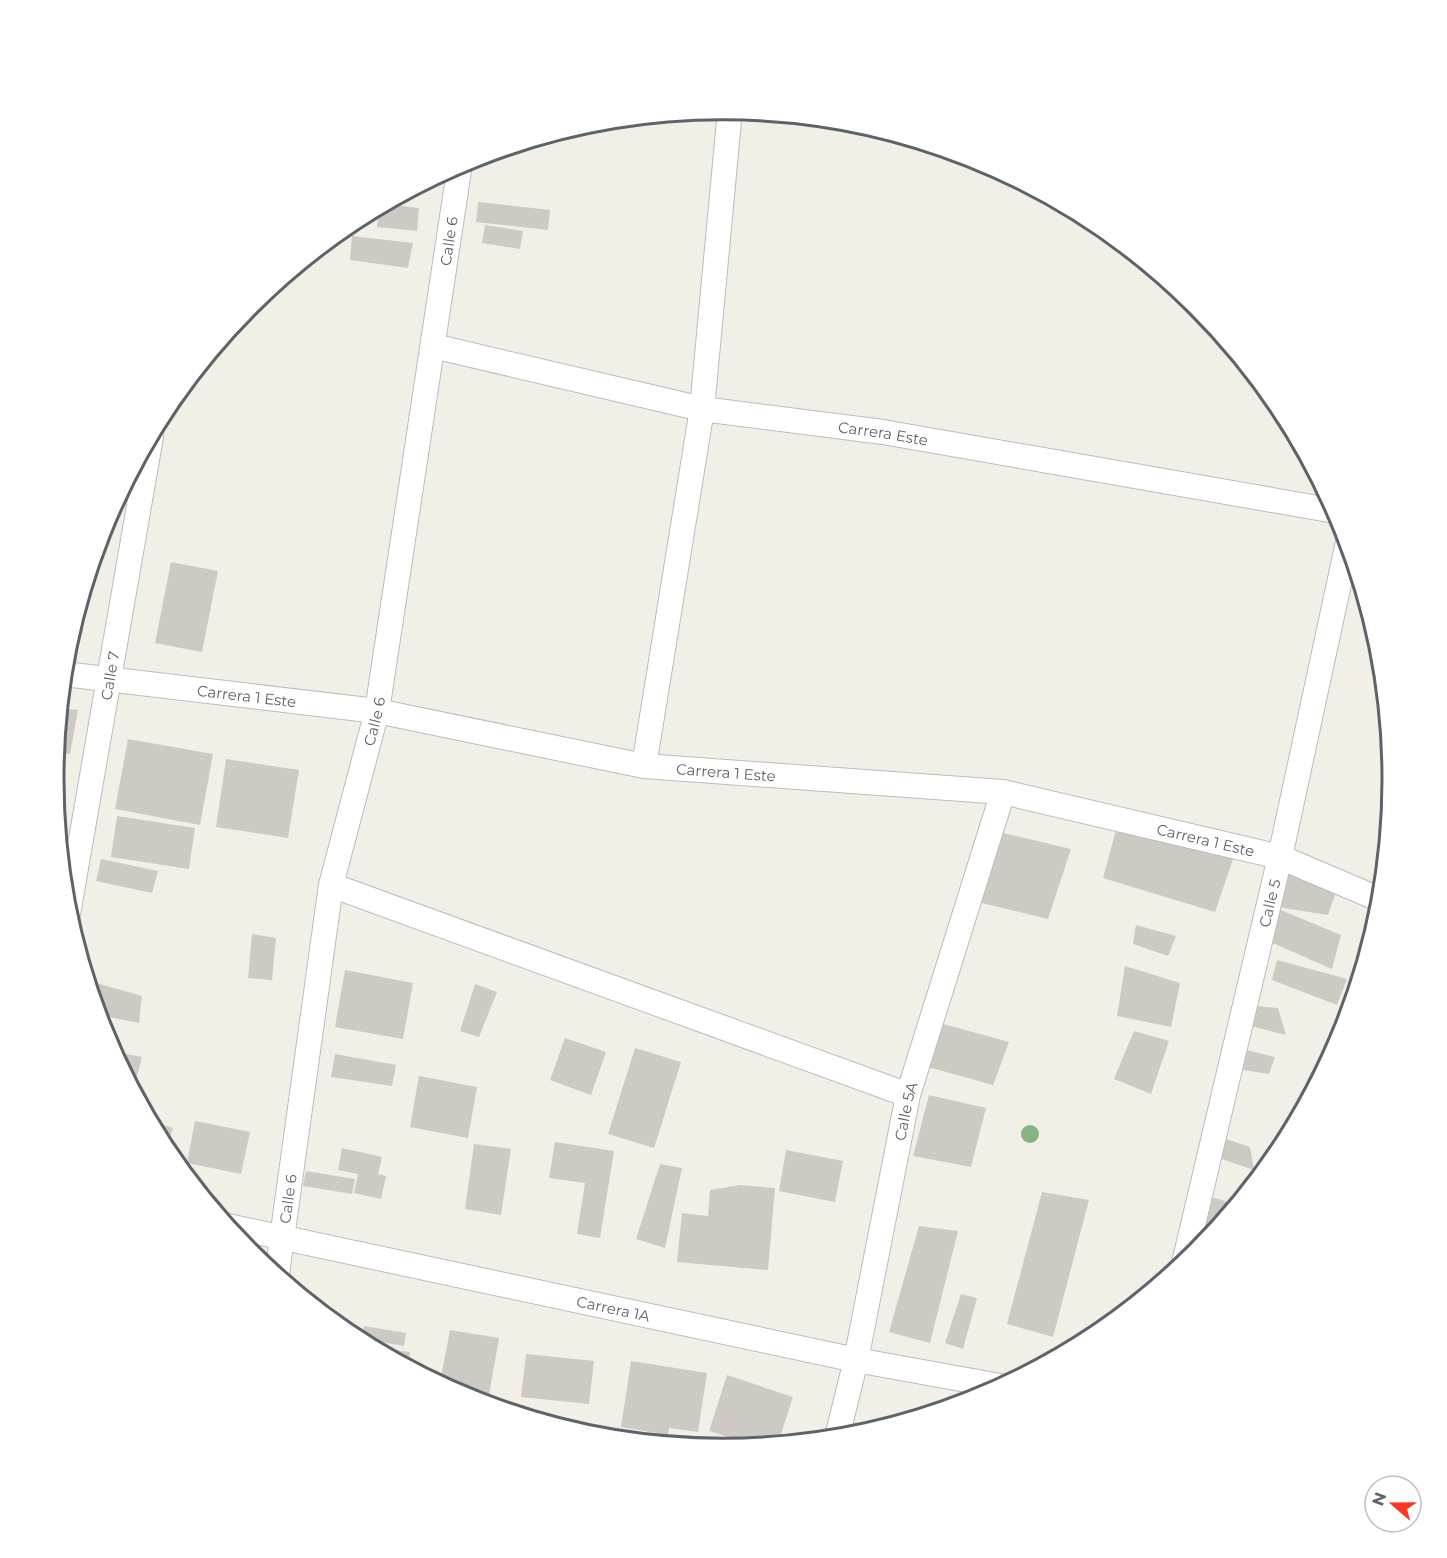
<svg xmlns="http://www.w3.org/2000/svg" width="1447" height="1558" viewBox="0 0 1447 1558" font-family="Montserrat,sans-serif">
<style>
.building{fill:#cdcac4}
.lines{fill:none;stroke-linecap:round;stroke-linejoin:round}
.minor-casing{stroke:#b9bdc2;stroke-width:26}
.minor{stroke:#fff;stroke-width:24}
.tree{fill:#85b382}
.labels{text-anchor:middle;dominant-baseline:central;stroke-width:5;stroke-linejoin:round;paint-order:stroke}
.street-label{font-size:15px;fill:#5e6369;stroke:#fff}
.rim{fill:none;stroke:#5e6369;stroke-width:3}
</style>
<rect width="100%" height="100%" fill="#f2efe7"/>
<g class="building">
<path d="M478,202l72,8 -2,20 -72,-8z"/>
<path d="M386,204l33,4 -2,23 -40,-4 2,-20z"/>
<path d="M485,225l38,6 -3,18 -38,-6z"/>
<path d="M352,236l61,7 -5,25 -58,-8z"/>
<path d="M112,509l-8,41 -7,-1 8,-27z"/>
<path d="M171,562l47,9 -16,81 -47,-9z"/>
<path d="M61,708l17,2 -8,44 -13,-2z"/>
<path d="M128,739l85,15 -13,71 -85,-16z"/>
<path d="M226,759l73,11 -11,68 -72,-11z"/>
<path d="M56,762h4l-4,26 -2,-9z"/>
<path d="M117,816l78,12 -6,41 -78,-12z"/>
<path d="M1116,830l117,29 -18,53 -112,-34z"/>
<path d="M995,831l76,18 -23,70 -70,-17z"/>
<path d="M101,859l57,12 -6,22 -56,-12z"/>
<path d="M1287,871l49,21 -8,23 -57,-9z"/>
<path d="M1271,906l70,29 -9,34 -69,-30z"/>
<path d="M1136,925l40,11 -8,20 -35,-12z"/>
<path d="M252,934l24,4 -4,42 -24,-2z"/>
<path d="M1277,960l70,19 -10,26 -65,-25z"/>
<path d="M1125,966l55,17 -9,44 -54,-11z"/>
<path d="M345,970l68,13 -10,56 -68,-12z"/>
<path d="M89,981l53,15 -3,27 -40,-8z"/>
<path d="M475,984l22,8 -18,45 -19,-6z"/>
<path d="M1258,1006l20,2 8,27 -39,-10z"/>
<path d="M936,1022l73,20 -16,43 -72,-20z"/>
<path d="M1134,1031l35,10 -18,53 -37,-15z"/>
<path d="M565,1038l41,14 -15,43 -41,-15z"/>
<path d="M1234,1047l41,10 -6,17 -44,-7z"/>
<path d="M635,1048l46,14 -27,86 -46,-14z"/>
<path d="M114,1052l28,5 -8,30h-1z"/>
<path d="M335,1054l61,11 -4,21 -61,-9z"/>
<path d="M419,1076l58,11 -9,51 -58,-11z"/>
<path d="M929,1095l57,13 -15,59 -58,-11z"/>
<path d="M151,1121l22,7 -7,22z"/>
<path d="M195,1121l55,11 -9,42 -54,-11z"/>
<path d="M1211,1134l39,13 4,23 -47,-16z"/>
<path d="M555,1142l59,9 -14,87 -23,-4 8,-51 -36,-5z"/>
<path d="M474,1144l37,5 -10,66 -36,-6z"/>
<path d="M342,1148l40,9 -4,17 8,2 -5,23 -27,-6 4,-19 -20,-4z"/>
<path d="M786,1150l57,11 -8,41 -56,-11z"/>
<path d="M660,1164l22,4 -17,80 -29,-9z"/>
<path d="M306,1171l49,8 -3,15 -49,-8z"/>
<path d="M740,1185l35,3 -7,82 -91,-8 5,-49 26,3 2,-26z"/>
<path d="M1042,1192l47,8 -36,137 -46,-13z"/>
<path d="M1200,1194l37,10 -25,30 -26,-5z"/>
<path d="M919,1226l39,5 -28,112 -41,-11z"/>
<path d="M961,1294l16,4 -14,51 -18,-6z"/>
<path d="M364,1326l42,7 -2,13 -42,-7z"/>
<path d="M450,1330l49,8 -10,57 -38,-6 -11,-6z"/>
<path d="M374,1347l36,5 -2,14 -34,-18z"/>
<path d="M526,1354l68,7 -5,43 -68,-7z"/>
<path d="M631,1361l76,12 -9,59 -29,-4 -1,7 -47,-8z"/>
<path d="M727,1375l66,22 -15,46 -24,2 -45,-14z"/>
</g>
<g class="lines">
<g class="minor-casing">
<g id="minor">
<path id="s1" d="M433,346l269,63 181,23 452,79"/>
<path id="s2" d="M64,674l313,37 267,55 359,26 277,65 101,43"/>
<path d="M644,766l58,-357 28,-299"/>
<path d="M331,885l577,210"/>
<path id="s3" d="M68,914l83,-477"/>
<path id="s4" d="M228,1226l628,134 144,26"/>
<path id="s5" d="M1184,1263l96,-406 68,-315"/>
<path id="s6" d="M277,1274l54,-389 46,-174 83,-547"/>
<path id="s7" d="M837,1437l19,-77 52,-265 95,-303"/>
</g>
</g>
<use href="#minor" class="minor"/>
</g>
<circle class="tree" cx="1030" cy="1134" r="9"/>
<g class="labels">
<g class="street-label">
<text stroke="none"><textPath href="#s6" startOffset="1048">Calle 6</textPath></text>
<text stroke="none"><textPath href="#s1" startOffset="459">Carrera Este</textPath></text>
<text stroke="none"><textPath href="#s3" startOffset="242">Calle 7</textPath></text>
<text stroke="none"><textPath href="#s2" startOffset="184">Carrera 1 Este</textPath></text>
<text stroke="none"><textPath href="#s6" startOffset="562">Calle 6</textPath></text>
<text stroke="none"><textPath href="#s2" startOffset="670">Carrera 1 Este</textPath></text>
<text stroke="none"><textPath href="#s2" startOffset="1156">Carrera 1 Este</textPath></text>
<text stroke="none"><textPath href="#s5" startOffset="370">Calle 5</textPath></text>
<text stroke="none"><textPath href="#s7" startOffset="333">Calle 5A</textPath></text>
<text stroke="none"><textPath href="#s6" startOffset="76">Calle 6</textPath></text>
<text stroke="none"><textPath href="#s4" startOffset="394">Carrera 1A</textPath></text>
</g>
</g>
<path d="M0 0H1447V1558H0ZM64 779a659 659 0 1 1 1318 0a659 659 0 1 1-1318 0Z" fill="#fff" fill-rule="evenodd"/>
<path class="rim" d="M64 779a659 659 0 1 1 1318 0a659 659 0 1 1-1318 0Z"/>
<g transform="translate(1393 1504) rotate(290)"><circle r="28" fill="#ffffff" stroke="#bfc1c3" stroke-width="1.5"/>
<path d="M0-4.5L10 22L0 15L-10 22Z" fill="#fb3423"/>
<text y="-9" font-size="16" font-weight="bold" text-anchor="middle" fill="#5e6369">N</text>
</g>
</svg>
